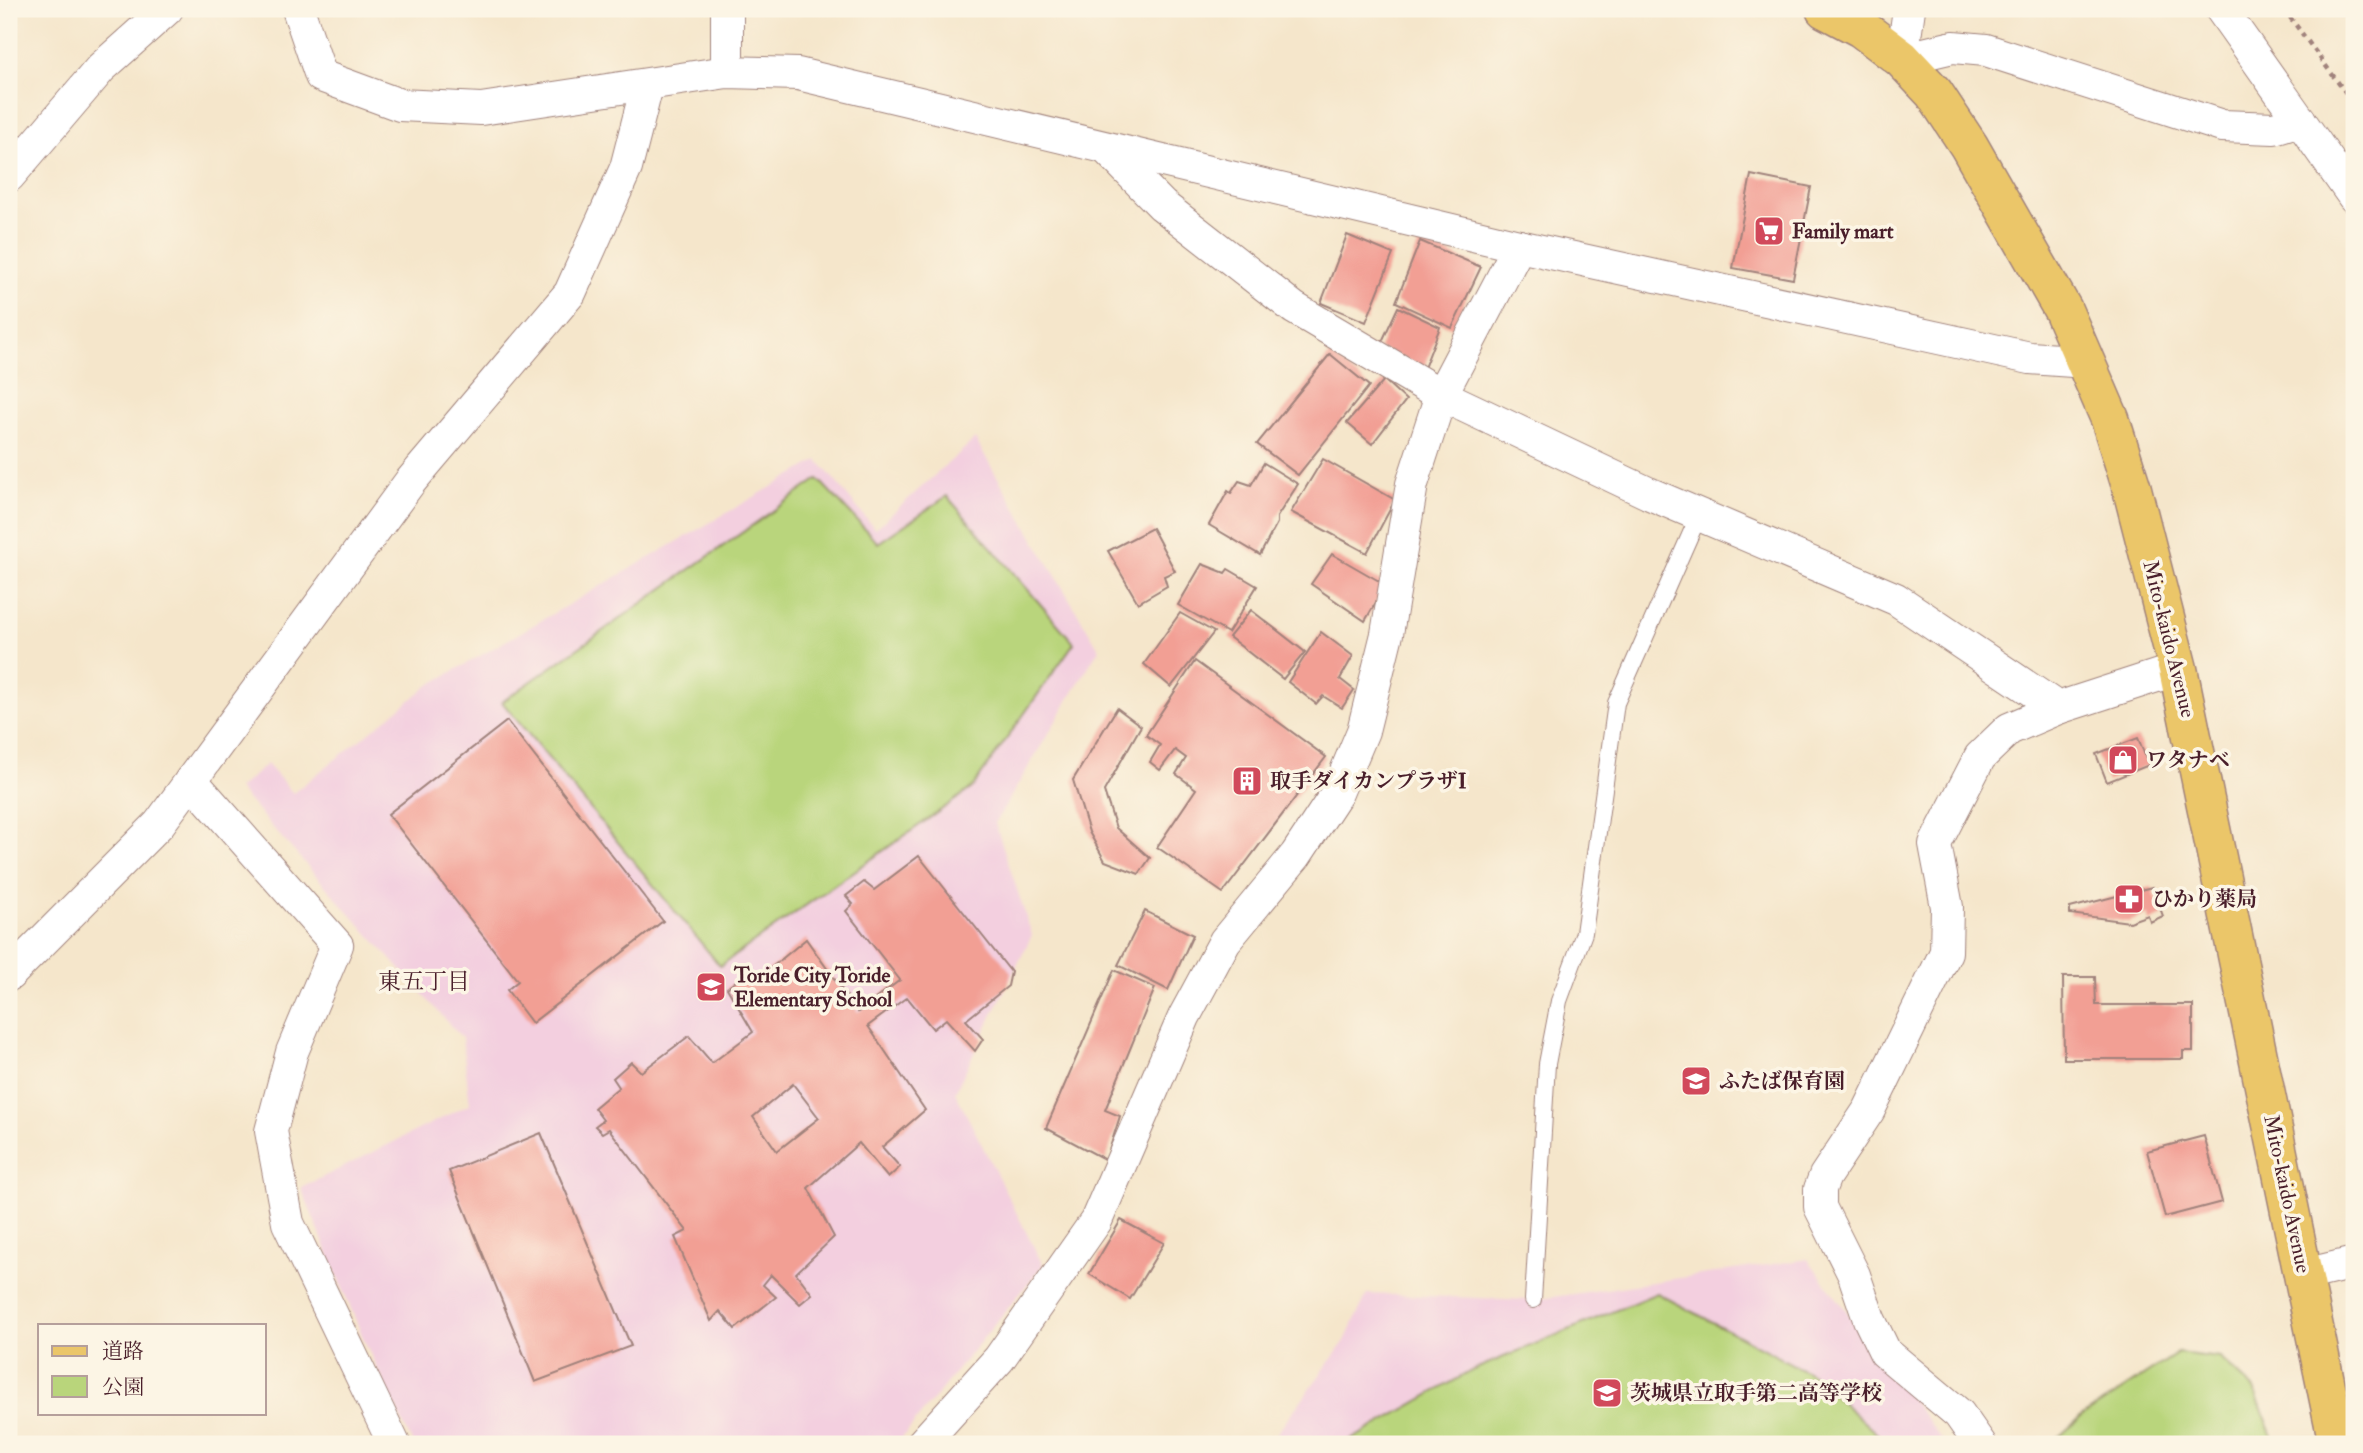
<svg xmlns="http://www.w3.org/2000/svg" width="2363" height="1453" viewBox="0 0 2363 1453" font-family="'IM FELL Double Pica','Noto Serif JP',serif">
<style>
.built{fill:#f3cfdf}
.green{fill:#b9d57b;stroke:#827a53;stroke-width:2}
.building{fill:#f29f94;fill-rule:evenodd}
.lines{fill:none;stroke-linecap:round;stroke-linejoin:round}
.lane-casing{stroke:#a0827b;stroke-width:18}
.street-casing{stroke:#a0827b;stroke-width:34}
.primary-casing{stroke:#a0827b;stroke-width:41}
.path{stroke:#a0827b;stroke-width:4.5;stroke-dasharray:5 5;stroke-linecap:butt}
.lane{stroke:#fff;stroke-width:16}
.street{stroke:#fff;stroke-width:32}
.primary{stroke:#ebc669;stroke-width:38}
.labels{text-anchor:middle;dominant-baseline:central;stroke-width:7;stroke-linejoin:round;paint-order:stroke}
.poi-label{font-size:21px;font-weight:bold;fill:#4a1f2b;stroke:#fcf5e5;text-anchor:start}
.street-label{font-size:21px;fill:#4a1f2b;stroke:#fcf5e5}
.neighbourhood-label{font-size:23px;fill:#4a1f2b;stroke:#fcf5e5}
</style>
<rect width="100%" height="100%" fill="#fcf5e5"/>
<filter id="ink" filterUnits="userSpaceOnUse"><feTurbulence type="fractalNoise" baseFrequency=".0143" numOctaves="2"/><feDisplacementMap in="SourceGraphic" scale="14" xChannelSelector="R" yChannelSelector="G"/><feConvolveMatrix kernelMatrix="1 2 1 2 8 2 1 2 1" color-interpolation-filters="sRGB"/></filter>
<filter id="wash" filterUnits="userSpaceOnUse"><feTurbulence type="fractalNoise" baseFrequency=".00686" numOctaves="4" result="noise"/><feDisplacementMap in="SourceGraphic" scale="28" xChannelSelector="R" yChannelSelector="G"/><feGaussianBlur stdDeviation="1.57" result="paint"/><feColorMatrix in="noise" values="0 0 0 0 0 0 0 0 0 0 0 0 0 0 0 0 0 1.4 0 .05"/><feComposite in="paint" operator="in"/></filter>
<g filter="url(#wash)">
<rect width="100%" height="100%" fill="#f5e6cb"/>
<g class="built">
<path d="M975,439l124,210 -104,174 37,112 -77,157 88,173 -146,179h-484l-47,-99 -65,-157 169,-84 -8,-66 -224,-249 29,-25 26,29 135,-107 390,-226 57,69z"/>
<path d="M1808,1259l137,185h-676l76,-103 22,-47 166,6z"/>
</g>
<g class="green">
<path d="M818,479l60,64 69,-47 127,147 -102,145 -252,178 -218,-264z"/>
<path d="M1657,1293l154,81 77,70h-544l129,-74z"/>
<path d="M2178,1353l42,5 34,31 22,55h-225l30,-27z"/>
</g>
<g id="blocks">
<g class="building">
<path d="M1751,175l60,12 -18,92 -60,-11z"/>
<path d="M1347,235l46,19 -27,68 -45,-19z"/>
<path d="M1420,241l61,26 -29,61 -56,-26z"/>
<path d="M1398,307l42,20 -16,41 -45,-20z"/>
<path d="M1330,354l39,32 -71,89 -41,-31z"/>
<path d="M1384,380l22,20 -34,44 -25,-21z"/>
<path d="M1323,459l72,41 -28,53 -76,-41z"/>
<path d="M1264,463l34,21 -21,33v6l-17,32 -51,-30 19,-34 3,2 8,-12 12,4z"/>
<path d="M1152,528l23,43 -11,5 3,10 -29,17 -30,-52z"/>
<path d="M1332,554l54,31 -21,36 -54,-37z"/>
<path d="M1202,564l23,9 3,-4 29,17 -29,47 -50,-28z"/>
<path d="M1251,610l54,42 -22,27 -54,-42z"/>
<path d="M1180,613l34,19 -43,55 -27,-23z"/>
<path d="M1321,632l32,24 -13,23 14,11 -12,18 -19,-12 -7,8 -28,-22z"/>
<path d="M1195,661l131,96 -103,136 -66,-46 39,-58 -20,-15 10,-16 -11,-8 -15,20 -10,-8 10,-17 -14,-10z"/>
<path d="M1117,708l24,18 -37,65 12,37 34,30 -11,16 -34,-13 -16,-29 -16,-52z"/>
<path d="M507,721l156,200 -131,102 -25,-33 11,-9 -130,-167z"/>
<path d="M2138,738l11,27 -42,17 -11,-28z"/>
<path d="M919,856l92,116 -3,14 -42,34 17,19 -8,12 -29,-32 -13,10 -26,-32 -39,29 57,84 -43,37 18,20 -12,11 -29,-35 -51,45 26,49 -38,36 16,21 -12,10 -29,-29 -8,10 13,12 -41,32 -15,-18 -9,10 -36,-84 12,-6 -78,-102 -7,4 -7,-7 8,-6 -9,-12 25,-21 -6,-9 18,-16 10,10 48,-36 23,27 41,-31 -26,-44 21,-16 7,9 51,-42 52,73 42,-32 -54,-69 7,-7 -7,-8 18,-14 10,8zM793,1084l26,34 -42,33 -24,-34z"/>
<path d="M2152,887l11,29 -13,6 -2,-7 -19,7 -59,-8v-6z"/>
<path d="M1145,911l48,24 -25,55 -50,-25z"/>
<path d="M1114,970l41,18 -50,122 15,6 -14,44 -60,-32z"/>
<path d="M2063,977h32l1,28h97v46h-10v8h-119z"/>
<path d="M541,1133l90,213 -96,36 -86,-211z"/>
<path d="M2204,1136l18,66 -57,15 -18,-66z"/>
<path d="M1121,1220l43,23 -34,56 -41,-25z"/>
</g>
</g>
</g>
<g filter="url(#ink)">
<use href="#blocks" fill-opacity="0" stroke="#a0827b" stroke-width="2"/>
<g class="lines">
<g class="lane-casing">
<path id="lane" d="M1533,1300l14,-236 12,-63 25,-68 32,-230 83,-188"/>
</g>
<g class="street-casing">
<g id="street">
<path d="M298,9l23,67 79,29 81,4 246,-37 71,2 721,172 511,112 57,4"/>
<path d="M1909,9l-7,50 51,-12 33,3 236,76 52,2 26,-8"/>
<path d="M2221,9l133,188"/>
<path d="M727,72v-63"/>
<path d="M1106,148l56,57 132,103 147,87 207,98 248,106 162,109 120,-39"/>
<path d="M9,176l92,-108 66,-59"/>
<path d="M191,780l146,165 -45,107 -21,79 17,92 106,221"/>
<path d="M9,975l150,-151 251,-342 160,-189 56,-125 21,-82"/>
<path d="M2304,1275l50,-12"/>
<path d="M922,1444l77,-85 97,-138 88,-204 41,-76 71,-86 41,-62 26,-62 24,-97 25,-150 29,-89 78,-149"/>
<path d="M1980,1444l-21,-30 -74,-62 -16,-33 -15,-44 -34,-68v-18l5,-13 44,-66 77,-158 1,-45 -12,-63 45,-87 29,-28 49,-21"/>
</g>
</g>
<g class="primary-casing">
<path id="primary" d="M1825,9l36,19 41,31 32,34 35,53 94,164 47,109 22,70 46,180 160,775"/>
</g>
<path class="path" d="M2284,9l70,95"/>
<use href="#lane" class="lane"/>
<use href="#street" class="street"/>
<use href="#primary" class="primary"/>
</g>
</g>
<defs>
<g id="supermarket-square" transform="scale(1.575)"><rect x="-9" y="-9" width="18" height="18" rx="4" fill="#d1495b" stroke="#fcf5e5"/><path d="M-6-5.5h2.5l.6 2H6L4.5 2H-2.5L-4.4-4H-6ZM-1.5 3.2a1.3 1.3 0 1 0 .1 0ZM3 3.2a1.3 1.3 0 1 0 .1 0Z" fill="#fff"/></g>
<g id="shop-square" transform="scale(1.575)"><rect x="-9" y="-9" width="18" height="18" rx="4" fill="#d1495b" stroke="#fcf5e5"/><path d="M-5-2.5h2.3a2.7 3.5 0 0 1 5.4 0H5L5.5 6h-11ZM-1.5-2.5h3a1.5 2.3 0 0 0-3 0Z" fill="#fff"/></g>
<g id="building-square" transform="scale(1.575)"><rect x="-9" y="-9" width="18" height="18" rx="4" fill="#d1495b" stroke="#fcf5e5"/><path d="M-4-6H4V6H1V3H-1V6H-4ZM-2.5-4.3h1.7v1.8h-1.7ZM.8-4.3h1.7v1.8H.8ZM-2.5-1h1.7V.8h-1.7ZM.8-1h1.7V.8H.8Z" fill="#fff"/></g>
<g id="pharmacy-square" transform="scale(1.575)"><rect x="-9" y="-9" width="18" height="18" rx="4" fill="#d1495b" stroke="#fcf5e5"/><path d="M-2-6h4v4h4v4h-4v4h-4v-4h-4v-4h4Z" fill="#fff"/></g>
<g id="school-square" transform="scale(1.575)"><rect x="-9" y="-9" width="18" height="18" rx="4" fill="#d1495b" stroke="#fcf5e5"/><path d="M0-5L7-2L0 1L-7-2ZM-4 1L0 2.5L4 1V4Q0 6-4 4Z" fill="#fff"/></g>
</defs>
<g fill-rule="evenodd">
<use href="#supermarket-square" x="1769" y="231"/>
<use href="#shop-square" x="2123" y="760"/>
<use href="#building-square" x="1247" y="781"/>
<use href="#pharmacy-square" x="2129" y="899"/>
<use href="#school-square" x="711" y="987"/>
<use href="#school-square" x="1696" y="1081"/>
<use href="#school-square" x="1607" y="1393"/>
</g>
<g class="labels">
<g class="poi-label">
<text x="1792" y="231">Family mart</text>
<text x="2146" y="760">ワタナベ</text>
<text x="1270" y="781">取手ダイカンプラザI</text>
<text x="2152" y="899">ひかり薬局</text>
<text x="734" y="975">Toride City Toride<tspan x="734" dy="24">Elementary School</tspan></text>
<text x="1719" y="1081">ふたば保育園</text>
<text x="1630" y="1393">茨城県立取手第二高等学校</text>
</g>
<g class="street-label">
<text transform="translate(2169 639) rotate(76)">Mito-kaido Avenue</text>
<text transform="translate(2287 1194) rotate(78)">Mito-kaido Avenue</text>
</g>
<g class="neighbourhood-label">
<text x="424" y="981">東五丁目</text>
</g>
</g>
<rect width="2363" height="1453" fill="none" stroke="#fcf5e5" stroke-width="35"/>
<rect x="38" y="1324" width="228" height="91" fill="#fcf5e5" stroke="#b59f9b" stroke-width="2"/>
<rect x="52" y="1346" width="35" height="10" fill="#ebc669" stroke="#b59f9b" stroke-width="2"/>
<text x="102" y="1358" font-size="21" fill="#4a1f2b">道路</text>
<rect x="52" y="1376" width="35" height="21" fill="#b9d57b" stroke="#b59f9b" stroke-width="2"/>
<text x="102" y="1394" font-size="21" fill="#4a1f2b">公園</text>
</svg>
